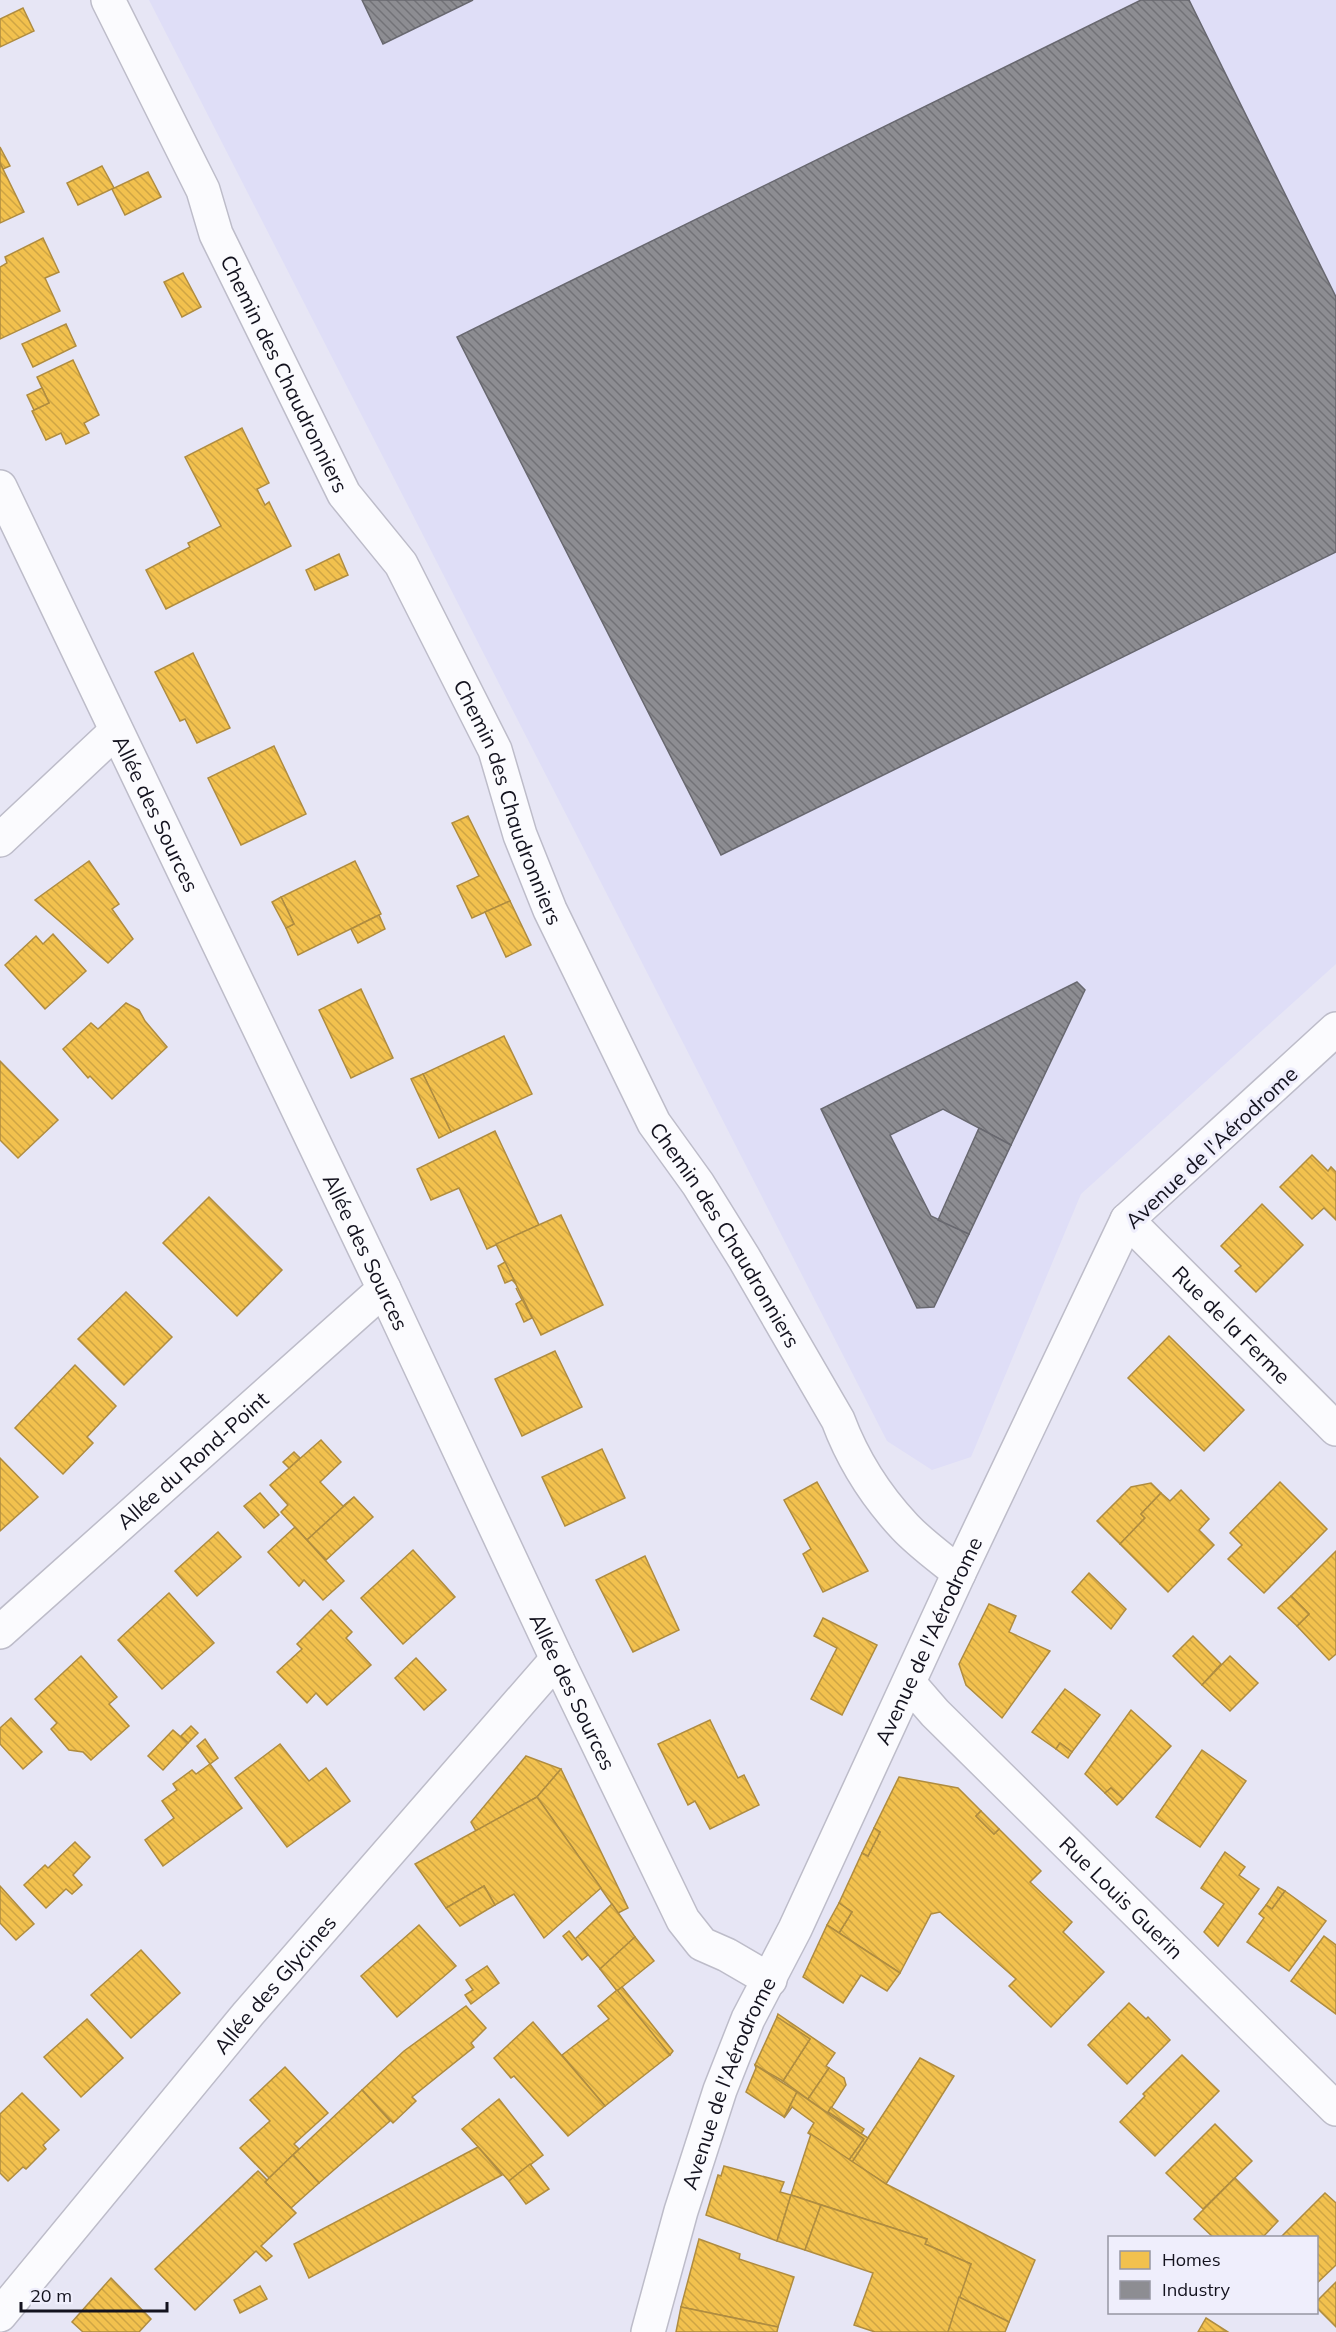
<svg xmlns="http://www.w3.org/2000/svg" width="1336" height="2332" viewBox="0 0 1336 2332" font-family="Mulish,sans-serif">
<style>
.built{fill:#dfdef7}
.homes{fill:url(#homes-back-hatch);stroke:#af8c40;stroke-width:1.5}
.industry{fill:url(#industry-back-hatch);stroke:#68686f;stroke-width:1.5}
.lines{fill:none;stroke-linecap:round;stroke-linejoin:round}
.minor-casing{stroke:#bdbcc9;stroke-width:36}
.minor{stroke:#fbfbfe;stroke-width:33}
.labels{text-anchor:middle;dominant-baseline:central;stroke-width:6;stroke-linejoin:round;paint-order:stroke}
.street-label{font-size:21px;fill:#13121e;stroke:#efeefc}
</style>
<defs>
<pattern id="homes-back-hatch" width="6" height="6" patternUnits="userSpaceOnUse" patternTransform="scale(1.5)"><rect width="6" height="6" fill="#f2c14e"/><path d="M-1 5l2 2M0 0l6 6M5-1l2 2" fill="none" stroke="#cfa544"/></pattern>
<pattern id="industry-back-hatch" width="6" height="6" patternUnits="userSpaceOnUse" patternTransform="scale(1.5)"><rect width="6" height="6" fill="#8d8d92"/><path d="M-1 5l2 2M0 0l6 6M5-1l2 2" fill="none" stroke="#727277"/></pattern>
</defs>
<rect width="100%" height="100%" fill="#e7e6f5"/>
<path class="built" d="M149,0h1187v964l-255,230 -110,263 -39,13 -45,-29z"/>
<g class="homes">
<path d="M23,8l11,23 -34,16v-28z"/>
<path d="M0,147l10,19 -7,3 -3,-6z"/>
<path d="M0,163l24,49 -24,11z"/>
<path d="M102,166l12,22 -36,17 -11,-22z"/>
<path d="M148,172l13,25 -36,18 -13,-26z"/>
<path d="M43,238l16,34 -14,6 15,33 -60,28v-72l7,-4 -2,-6z"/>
<path d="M183,273l18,34 -19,10 -18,-35z"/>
<path d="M66,324l10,22 -43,21 -11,-23z"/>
<path d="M73,360l26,55 -15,8 5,10 -23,11 -5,-11 -15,7 -14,-29 17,-8 -12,-26z"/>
<path d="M42,388l7,15 -15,7 -7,-15z"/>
<path d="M242,428l27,55 -12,6 8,16 4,-3 22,44 -125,63 -20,-39 44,-23 -2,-4 33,-17 -36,-69z"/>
<path d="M339,554l9,21 -33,15 -9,-20z"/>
<path d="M193,653l37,75 -33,15 -12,-24 -5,2 -25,-49z"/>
<path d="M274,746l32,68 -65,31 -33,-67z"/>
<path d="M468,816l42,85 -38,17 -15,-32 22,-10 -27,-53z"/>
<path d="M89,861l30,43 -7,5 21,30 -25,24 -73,-63z"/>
<path d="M355,861l26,53 -83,41 -12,-27 8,-4 -13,-27z"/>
<path d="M281,897l13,27 -8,4 -14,-26z"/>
<path d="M510,901l21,44 -25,12 -21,-45z"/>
<path d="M379,915l6,14 -27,14 -7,-14z"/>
<path d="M53,934l33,37 -41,38 -40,-44 31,-29 7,8z"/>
<path d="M361,989l32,69 -42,20 -32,-68z"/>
<path d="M126,1003l13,7 6,11 22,26 -55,52 -22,-23 -2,2 -25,-29 28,-26 7,6z"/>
<path d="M504,1036l28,58 -81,38 -28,-58z"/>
<path d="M0,1061l58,59 -40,38 -18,-18z"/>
<path d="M423,1074l28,58 -12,6 -28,-59z"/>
<path d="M495,1131l44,94 -52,24 -28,-61 -28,12 -14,-31z"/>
<path d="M1312,1155l16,16 3,-4 5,5v48l-12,-12 -12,11 -32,-32z"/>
<path d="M209,1197l73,73 -45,46 -74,-73z"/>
<path d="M1262,1204l41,41 -47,47 -21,-21 6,-5 -20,-20z"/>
<path d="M561,1215l42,90 -62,30 -45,-91z"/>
<path d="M505,1262l11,22 -4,-4 -7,3 -7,-17z"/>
<path d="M516,1288l16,30 -8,4 -8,-18 6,-4z"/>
<path d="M126,1292l46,45 -48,48 -46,-46z"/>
<path d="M1169,1336l75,74 -40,41 -76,-73z"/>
<path d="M555,1351l27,56 -60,29 -27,-57z"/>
<path d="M75,1365l41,41 -29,31 6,6 -30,31 -48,-46z"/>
<path d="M321,1440l20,22 -21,20 23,24 11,-9 -47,43 -26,-28 7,-7 -18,-20z"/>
<path d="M602,1449l23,49 -60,28 -23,-49z"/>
<path d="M294,1452l6,6 -11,10 -6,-6z"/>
<path d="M0,1458l38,39 -38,34z"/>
<path d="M817,1482l51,89 -45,21 -20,-38 8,-5 -27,-49z"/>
<path d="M1280,1482l47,47 -63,64 -36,-34 14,-14 -12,-12z"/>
<path d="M1151,1483l10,10 -20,21 4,4 -25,26 -23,-23 34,-34z"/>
<path d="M1181,1490l28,29 -10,11 15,15 -46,47 -48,-48 25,-26 -4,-4 20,-21 9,8z"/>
<path d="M260,1493l19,22 -15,13 -20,-22z"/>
<path d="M354,1497l19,20 -47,43 -19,-20z"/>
<path d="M295,1527l49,54 -21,19 -19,-20 -5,6 -31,-34z"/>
<path d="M218,1532l23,25 -44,39 -22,-25z"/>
<path d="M413,1550l42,47 -52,47 -42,-46z"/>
<path d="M1336,1551v103l-7,6 -32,-34 12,-12 -18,-18z"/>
<path d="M645,1556l34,74 -46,22 -37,-72z"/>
<path d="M1089,1573l37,36 -15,20 -39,-37z"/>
<path d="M169,1593l45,50 -52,46 -44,-49z"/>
<path d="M1291,1596l18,18 -12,12 -19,-18z"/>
<path d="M989,1604l27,12 -7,16 41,19 -48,67 -36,-33 -7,-21z"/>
<path d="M331,1610l21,22 -6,6 25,27 -44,40 -11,-12 -9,10 -30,-31 25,-23 -5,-5z"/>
<path d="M823,1618l54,27 -35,70 -31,-16 26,-51 -23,-12z"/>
<path d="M1193,1636l28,28 -19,21 -29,-29z"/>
<path d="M81,1656l36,41 -8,7 20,22 -38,34 -8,-8 -14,-2 -18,-21 6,-6 -22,-24z"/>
<path d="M1230,1656l28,27 -28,28 -28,-26z"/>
<path d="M416,1658l30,32 -22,20 -29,-32z"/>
<path d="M1065,1689l35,26 -28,37 -12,-9 -4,6 -24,-17z"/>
<path d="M1131,1710l40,36 -48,53 -12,-11 -6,5 -20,-19z"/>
<path d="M11,1718l31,34 -19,17 -23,-25v-16z"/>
<path d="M710,1720l28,58 6,-3 15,30 -49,24 -15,-28 -7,4 -30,-61z"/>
<path d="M191,1726l7,7 -10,10 -7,-7z"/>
<path d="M173,1730l15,13 -25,27 -15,-14z"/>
<path d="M205,1739l13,19 -8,6 -13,-18z"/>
<path d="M1060,1743l12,9 -4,6 -12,-9z"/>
<path d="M280,1744l29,37 17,-13 24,33 -63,46 -52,-69z"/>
<path d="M1202,1750l44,31 -46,66 -44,-30z"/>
<path d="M526,1756l35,13 -24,28 -61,34 -5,-9z"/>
<path d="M210,1764l32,44 -79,58 -18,-26 29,-22 -12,-17 15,-11 -4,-6 19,-14 4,4z"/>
<path d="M561,1769l67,139 -10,5 -81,-116z"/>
<path d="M899,1777l59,11 23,23 -5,5 18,18 5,-5 42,42 -11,11 42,40 -9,10 41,40 -53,55 -42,-41 7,-7 -76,-67 -9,2 -31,59 -61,-40 13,-21 -13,-9 23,-50 6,3 12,-24 -6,-4z"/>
<path d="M1111,1788l12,11 -6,6 -12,-12z"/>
<path d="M537,1797l64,91 -57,50 -30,-44 -19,11 -11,-19 -38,22 -31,-44z"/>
<path d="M981,1811l18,18 -5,5 -18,-18z"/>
<path d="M874,1828l6,4 -12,24 -6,-3z"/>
<path d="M75,1842l15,15 -17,18 9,10 -10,9 -6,-5 -20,19 -22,-23 21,-20 3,3z"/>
<path d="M1225,1852l20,15 -6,8 20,14 -41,57 -14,-14 20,-28 -23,-16z"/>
<path d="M0,1886l34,38 -18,16 -16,-17z"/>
<path d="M484,1886l11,19 -35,21 -14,-18z"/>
<path d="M1278,1887l7,4 -13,18 -6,-4z"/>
<path d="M1285,1891l41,30 -37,50 -42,-29 17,-24 -5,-4 7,-9 6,4z"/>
<path d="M839,1903l13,9 -13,21 -12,-8z"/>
<path d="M612,1904l23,33 -35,32 -25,-30z"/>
<path d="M419,1925l37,41 -59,51 -36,-41z"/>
<path d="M827,1925l73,48 -13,18 -26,-16 -18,28 -40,-26z"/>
<path d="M569,1931l19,24 -6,5 -19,-24z"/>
<path d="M1324,1936l12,9v69l-45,-33z"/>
<path d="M635,1937l19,24 -37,30 -17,-22z"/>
<path d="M141,1950l39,43 -49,45 -40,-43z"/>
<path d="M487,1966l12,17 -28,21 -6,-9 8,-5 -7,-10z"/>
<path d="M622,1987l51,64 -3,4 -53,-64z"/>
<path d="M617,1990l53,65 -65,51 -43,-51 47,-36 -11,-13z"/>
<path d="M1129,2003l17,16 2,-2 22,23 -43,44 -39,-39z"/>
<path d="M466,2006l20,22 -15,15 3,4 -62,50 4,4 -23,22 -31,-33 42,-39z"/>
<path d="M778,2014l57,39 -9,13 3,2 -21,31 -25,-18 27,-42 -33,-22z"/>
<path d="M777,2017l33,22 -27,42 -28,-16z"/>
<path d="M87,2019l36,39 -42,39 -37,-40z"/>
<path d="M533,2022l72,84 -37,30 -54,-60 -3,2 -17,-20z"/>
<path d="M1182,2055l37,36 -64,65 -35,-34 25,-26 -2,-2z"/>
<path d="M920,2058l34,18 -68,108 -34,-22z"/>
<path d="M755,2065l42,27 -13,25 -38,-25 10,-24z"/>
<path d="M285,2067l43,46 -34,31 5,5 -30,29 -29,-30 30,-27 -20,-21z"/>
<path d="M829,2068l15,10 2,7 -18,28 -20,-14z"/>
<path d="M362,2090l28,31 -71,62 -26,-28z"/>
<path d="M797,2092l67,47 -15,21 -41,-27 6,-10 -22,-16 -8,11z"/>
<path d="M22,2093l37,37 -16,15 3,4 -20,20 -3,-2 -15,14 -8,-8v-59z"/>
<path d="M499,2099l44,56 -34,26 -47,-52z"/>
<path d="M831,2107l33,22 -3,5 -33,-22z"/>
<path d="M828,2112l40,26 -16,24 -3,-2 15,-21z"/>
<path d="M1215,2124l37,37 -49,48 -37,-36z"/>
<path d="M811,2134l75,50 149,76 -26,62 -50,-25 12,-33 -46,-20 2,-5 -136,-44z"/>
<path d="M478,2147l24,28 -193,103 -15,-34z"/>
<path d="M293,2155l26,28 -28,25 -26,-26z"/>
<path d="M530,2164l19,25 -23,15 -17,-23z"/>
<path d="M724,2166l60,16 -4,10 11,3 -14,46 -71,-26 12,-40 3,1z"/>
<path d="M258,2171l9,9 -2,2 31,31 -35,33 11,10 -6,5 -10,-10 -61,59 -40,-41z"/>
<path d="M1235,2178l43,43 -16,17h-48l-20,-19z"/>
<path d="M1325,2193l11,10v62l-20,19v-46h-36z"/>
<path d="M791,2195l30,10 -16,45 -28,-9z"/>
<path d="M821,2205l106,34 -2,5 46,20 -23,68h-73l-21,-7 19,-52 -68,-23z"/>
<path d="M699,2239l41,15 -1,5 55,18 -16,50 -97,-20z"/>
<path d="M111,2278l40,41 -12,13h-56l-11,-10z"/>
<path d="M1336,2282v45l-20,-20v-5z"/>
<path d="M260,2286l7,13 -27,14 -6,-13z"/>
<path d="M959,2297l50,25 -4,10h-57z"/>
<path d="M681,2307l97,20 -1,5h-101z"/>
<path d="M1206,2318l22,14h-30z"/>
</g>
<g class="industry">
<path d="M362,0h111l-90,44z"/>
<path d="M1141,0h48l147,297v255l-615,303 -264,-518z"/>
<path d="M1077,982l8,8 -74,155 -68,-36 -53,26 41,81 38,18 -35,73 -17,1 -96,-199z"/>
<path d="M979,1128l32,17 -42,89 -31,-14z"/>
</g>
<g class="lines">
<g class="minor-casing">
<g id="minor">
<path id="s1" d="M108,0l95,190 13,44 128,260 57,70 94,186 25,85 30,75 104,213 44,61 46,74 94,162c15,40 38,76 67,107 16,17 36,31 54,46"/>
<path id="s2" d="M0,487l384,802 173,370 126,261 19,24 25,11 43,25"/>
<path d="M0,840l116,-109"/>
<path id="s3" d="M1127,1220l209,209"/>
<path id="s4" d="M0,1632l384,-343"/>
<path id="s5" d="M909,1683l26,30 401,396"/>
<path id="s6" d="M0,2315l248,-301 309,-355"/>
<path id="s7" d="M648,2332l33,-121 39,-121 28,-71 47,-90 164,-356 168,-353 209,-191"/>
</g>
</g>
<use href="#minor" class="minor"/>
</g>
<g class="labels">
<g class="street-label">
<text stroke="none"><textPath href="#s1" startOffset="414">Chemin des Chaudronniers</textPath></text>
<text stroke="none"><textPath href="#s1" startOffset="900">Chemin des Chaudronniers</textPath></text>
<text stroke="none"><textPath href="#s2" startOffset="362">Allée des Sources</textPath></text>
<text transform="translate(1211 1147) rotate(-43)">Avenue de l'Aérodrome</text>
<text stroke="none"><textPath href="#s1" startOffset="1386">Chemin des Chaudronniers</textPath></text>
<text stroke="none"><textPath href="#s2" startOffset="848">Allée des Sources</textPath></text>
<text stroke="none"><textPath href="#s3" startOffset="148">Rue de la Ferme</textPath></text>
<text stroke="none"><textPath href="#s4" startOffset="258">Allée du Rond-Point</textPath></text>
<text stroke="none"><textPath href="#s7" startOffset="748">Avenue de l'Aérodrome</textPath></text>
<text stroke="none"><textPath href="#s2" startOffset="1334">Allée des Sources</textPath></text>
<text stroke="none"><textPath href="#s5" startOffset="302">Rue Louis Guerin</textPath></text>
<text stroke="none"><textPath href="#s6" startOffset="430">Allée des Glycines</textPath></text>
<text stroke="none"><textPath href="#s7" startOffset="262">Avenue de l'Aérodrome</textPath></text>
</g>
</g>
<rect x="1108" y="2236" width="210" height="78" fill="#efeefc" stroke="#9796a3" stroke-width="1.5"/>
<rect x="1120" y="2251" width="30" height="18" fill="#f2c14e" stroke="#9796a3" stroke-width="1.5"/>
<text x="1162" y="2266" font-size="18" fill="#13121e">Homes</text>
<rect x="1120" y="2281" width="30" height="18" fill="#8d8d92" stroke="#9796a3" stroke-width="1.5"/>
<text x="1162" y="2296" font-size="18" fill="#13121e">Industry</text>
<path d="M21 2302v9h146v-9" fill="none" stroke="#13121e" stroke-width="3"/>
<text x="30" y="2302" font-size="18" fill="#13121e" stroke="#efeefc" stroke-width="4.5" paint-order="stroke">20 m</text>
</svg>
